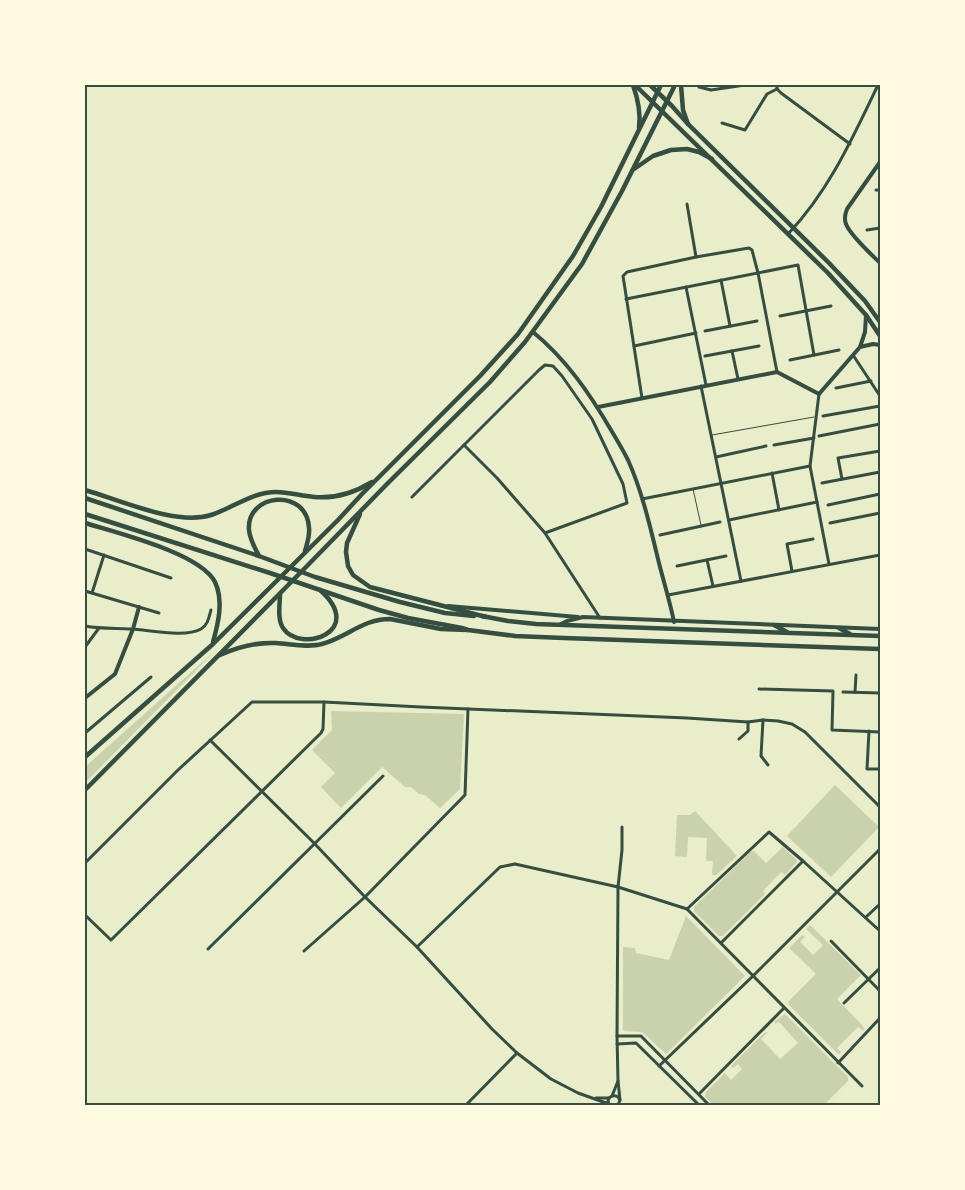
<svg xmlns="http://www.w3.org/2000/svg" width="965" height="1190" viewBox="0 0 965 1190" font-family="'Titillium Web',sans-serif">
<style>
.green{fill:#cad2ad}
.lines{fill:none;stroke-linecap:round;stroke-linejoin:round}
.service{stroke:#344e41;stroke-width:1}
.minor{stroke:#344e41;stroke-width:3}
.tertiary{stroke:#344e41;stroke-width:4}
.secondary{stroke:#344e41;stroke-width:4.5}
.primary{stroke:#344e41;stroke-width:4.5}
.neatline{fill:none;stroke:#344e41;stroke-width:2}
</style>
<rect width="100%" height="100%" fill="#e9edc9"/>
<g class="green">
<path d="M216,650l-131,133v-16z"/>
<path d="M331,711l133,3 -4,75 -20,19 -15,-13 -6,-1 -8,-7h-6l-23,-20 -41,41 -20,-21 14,-14 -23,-23 20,-20z"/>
<path d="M835,785l44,42 -48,50 -44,-41z"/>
<path d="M695,811l42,45 -21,19h-4l1,-14h-7l1,-23 -19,-1 -1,20 -12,-1 2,-41h13z"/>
<path d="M783,847l13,12 1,3 -12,13 -4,-3 -18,19 2,3 -42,42h-4l-25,-25v-4l56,-55 4,-1 12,12z"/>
<path d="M686,916l59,60 -79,78 -24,-22 -19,-1v-84l12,1 1,5 33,7z"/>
<path d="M810,925l51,50 -24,24 26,27 1,3 -1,2 -5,-4 -21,21 4,4 -2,3 -50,-50 -1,-3 28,-28 -27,-26 13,-13 3,2 -5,5 13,13 10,-10 -17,-16z"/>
<path d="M785,1014l63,63v4l-24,24h-111l-8,-8 1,-5 19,-19 6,7 11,-11 -4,-5 -5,4 -2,-2 33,-33 4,-1 -7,7 19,20 18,-16 -17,-19 -3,-2 -3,2v-3z"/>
</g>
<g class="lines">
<g class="service">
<path d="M712,435l102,-18"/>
<path d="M693,489l8,36"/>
</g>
<g class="minor">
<path d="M777,85v4l4,4 69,51"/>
<path d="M699,87l12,3 34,-5"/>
<path d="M722,123l23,7 22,-36 10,-5"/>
<path d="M876,190h4"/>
<path d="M687,204l9,53"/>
<path d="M867,230l13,-2"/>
<path d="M788,234c41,-43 65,-97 90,-149"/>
<path d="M721,280l9,46"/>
<path d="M686,287l20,98"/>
<path d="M626,299l172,-34 16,90"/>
<path d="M780,316l51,-10"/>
<path d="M705,331l52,-10"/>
<path d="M634,346l62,-13"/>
<path d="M853,355l27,41"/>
<path d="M705,356l27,-5"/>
<path d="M790,360l49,-10"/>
<path d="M738,379l-6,-28 27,-5"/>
<path d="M701,386l40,195"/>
<path d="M836,388l35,-7"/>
<path d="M819,394l-9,72 19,98"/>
<path d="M642,398l-19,-122 4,-4 69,-15 53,-9 3,2 6,23 19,99"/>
<path d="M823,416l57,-10"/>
<path d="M819,436l61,-12"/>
<path d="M464,445l33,33 48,55"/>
<path d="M774,445l40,-7"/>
<path d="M716,457l50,-11"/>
<path d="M772,473l7,37"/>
<path d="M842,479l-4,-21 42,-7"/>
<path d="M822,483l58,-11"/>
<path d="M412,497l127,-127 6,-5 8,1 9,10 30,43 31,65 4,19 -82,30 55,85"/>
<path d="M642,499l168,-33"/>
<path d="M828,505l52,-11"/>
<path d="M729,520l88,-18"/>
<path d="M830,523l50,-10"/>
<path d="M660,535l60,-13"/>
<path d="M85,549l86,29"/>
<path d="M707,560l6,26"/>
<path d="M677,566l49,-10"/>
<path d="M792,571l-5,-27 26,-5"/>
<path d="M85,591l74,22"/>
<path d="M92,593l12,-38"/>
<path d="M668,595l212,-40"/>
<path d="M85,626c16,3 31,2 46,3 19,1 54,9 70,0 7,-4 8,-12 10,-19"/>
<path d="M85,647l14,-19"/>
<path d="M759,689l74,2 -1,39 48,2"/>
<path d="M843,692l37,1"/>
<path d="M855,692l1,-17"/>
<path d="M763,720l-2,36 7,9"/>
<path d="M869,731l-2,38h13"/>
<path d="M85,733l66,-56"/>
<path d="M739,739l9,-8v-9"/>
<path d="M210,740l104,103 51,54 52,50 75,82 25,24 34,26 27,14 31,11"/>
<path d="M85,863l93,-93 74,-68h72l97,5 266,11 61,4 15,-2 15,1 14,3 13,8 75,75"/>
<path d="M687,909l82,-77 34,29 77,70"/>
<path d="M85,915l26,25 210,-207 2,-4 1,-27"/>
<path d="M866,917l14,-13"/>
<path d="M831,941l49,50"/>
<path d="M721,943l82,-82"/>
<path d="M417,947l83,-80 15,-3 103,23 4,-37v-23"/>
<path d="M208,949l175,-173"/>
<path d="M304,951l61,-54 100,-102 3,-86"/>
<path d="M844,1003l36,-35"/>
<path d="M617,1036h24l68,69"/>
<path d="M617,1044l19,-1 63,62"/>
<path d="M838,1063l42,-45"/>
<path d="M659,1066l94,-90 127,-127"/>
<path d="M699,1094l85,-86"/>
<path d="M612,1096c4,-1 6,0 8,4l-2,5"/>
<path d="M596,1098h13"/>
<path d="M620,1100l-2,-19 -1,-45 1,-149 69,22 175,177"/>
<path d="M466,1105l51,-52"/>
<path d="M609,1105l-1,-4 1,-3 3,-2 6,-15"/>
</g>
<g class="tertiary">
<path d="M880,162l-33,47c-2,5 -3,10 -1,15 4,11 25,30 34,39"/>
<path d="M866,315l-1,17 -5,15 13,-3 7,1"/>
<path d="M533,332c33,27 57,62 78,98 6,10 12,20 17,30 14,31 22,66 30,99 5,21 12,42 16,63"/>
<path d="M598,407l179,-35 42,22 41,-47"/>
<path d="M448,606l130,11"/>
<path d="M559,625l8,-4 16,-4 297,12"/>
<path d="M85,698l30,-24 18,-45 6,-22"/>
</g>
<g class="secondary">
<path d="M635,85l193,188 38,42 14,21"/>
<path d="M650,85l22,21 16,18 141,139 36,38 15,21"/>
<path d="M85,498l174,58 56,21 85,25 45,11 29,3"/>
<path d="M85,514l185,59 109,37 29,8 54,10 6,2 47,6 49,2 316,11"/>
<path d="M482,616l26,5 28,3 344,12"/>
<path d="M774,625l13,7"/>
<path d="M839,628l11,6"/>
</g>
<g class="primary">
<path d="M633,85c5,14 8,28 6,43"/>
<path d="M681,85l2,25 5,14"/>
<path d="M634,169l19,-13 18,-6 16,-1 12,3 13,7"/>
<path d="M85,490c35,10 91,36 126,25 22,-7 41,-23 65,-23 13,0 25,4 38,5 22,2 40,-4 58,-15"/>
<path d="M360,514l-13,29 -1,9 2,14 5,9 17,12 116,30"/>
<path d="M85,523c32,10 115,30 130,59 9,19 3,42 -2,60"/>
<path d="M259,556c-4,-8 -9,-16 -10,-26 -3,-37 58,-43 60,-2 1,7 -2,16 -4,23"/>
<path d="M280,594c0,10 -3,25 3,34 17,26 84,4 37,-38"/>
<path d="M220,655c18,-8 36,-13 56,-12 15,1 32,5 46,1 26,-7 40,-25 68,-25l51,10 27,1"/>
<path d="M85,757l128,-113 125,-124 24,-26 118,-118 38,-42 55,-78 28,-49 60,-122"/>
<path d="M85,790l222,-224 80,-82 103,-102 35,-40 57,-78 40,-73 53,-106"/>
</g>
</g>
<rect width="965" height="1190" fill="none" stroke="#fefae0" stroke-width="172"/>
<rect x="86" y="86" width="793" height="1018" class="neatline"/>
</svg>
